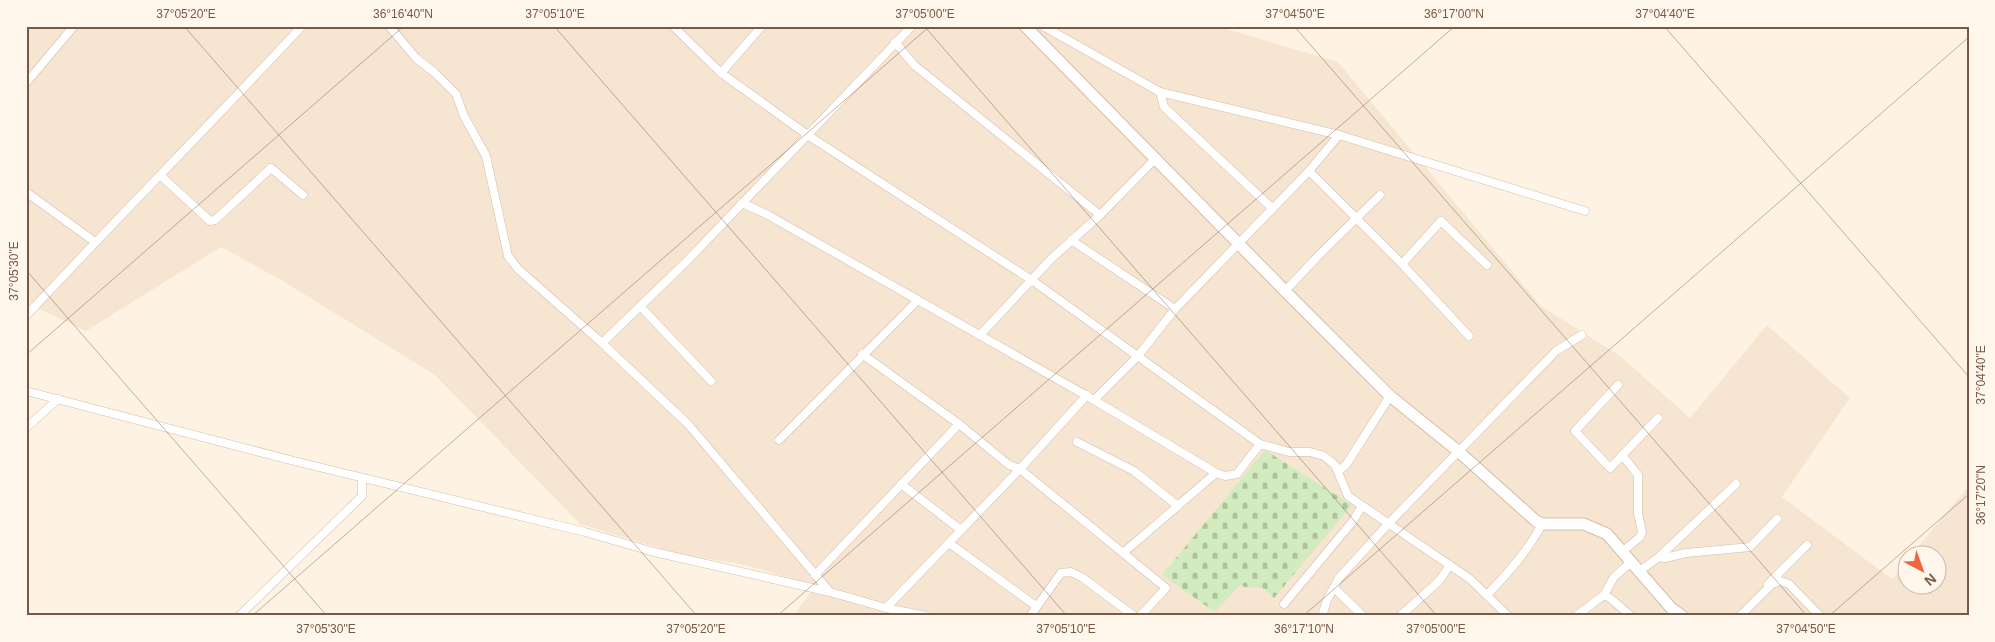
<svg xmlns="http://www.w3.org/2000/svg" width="1995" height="642" viewBox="0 0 1995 642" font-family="Arial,sans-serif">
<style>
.residential{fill:#f6e5d1}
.cemetery{fill:url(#cemetery-stones)}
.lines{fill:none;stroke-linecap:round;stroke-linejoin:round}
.street-casing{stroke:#d2bdab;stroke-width:9}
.secondary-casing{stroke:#d5bda8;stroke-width:13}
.street{stroke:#fff;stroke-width:8}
.secondary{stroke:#fff;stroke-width:11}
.ticks{fill:none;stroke:#785847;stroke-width:1;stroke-opacity:0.45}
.neatline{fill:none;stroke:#785847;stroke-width:2}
.ticks-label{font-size:12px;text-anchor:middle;fill:#785847}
</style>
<defs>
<pattern id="cemetery-stones" width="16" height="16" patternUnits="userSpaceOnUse" patternTransform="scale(1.25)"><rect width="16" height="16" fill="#d2ecc0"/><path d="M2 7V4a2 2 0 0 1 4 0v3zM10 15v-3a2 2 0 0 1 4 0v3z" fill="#afc29e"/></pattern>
</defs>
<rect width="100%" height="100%" fill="#fef3e3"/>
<path class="residential" d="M26,26h1190l122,36 203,244 79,50 70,62 77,-93 83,73 -68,99 110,82 15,-19 1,24h30v-30h-26l54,-65 3,2v125h-1176l23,-30 -71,-21 -66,-11 -99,-30 -145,-149 -154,-95 -60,-33 -135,84 -60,-28z"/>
<path class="cemetery" d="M1265,450l87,55 -78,93 -11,-10 -19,-1 -3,-3 -26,28 -53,-37z"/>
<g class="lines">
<g class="street-casing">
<g id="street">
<path d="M389,26l27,32 19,15 21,21 8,22 22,40 22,100 10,13 84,74 86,81 142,168"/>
<path d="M673,26l48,47 88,63 224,145 227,163 -23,30 -12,2 -9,-3 -122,-73 -326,-185 -26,-12"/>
<path d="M1043,26l117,66 179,43 246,76"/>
<path d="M895,42l19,23 186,150"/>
<path d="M721,73l41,-47"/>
<path d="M26,83l48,-57"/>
<path d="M1160,92l4,15 108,101"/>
<path d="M1309,171l93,93 67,72"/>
<path d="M161,176l49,45 5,-1 56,-52 32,27"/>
<path d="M26,192l69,50"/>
<path d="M1071,240l104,69"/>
<path d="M1402,264l39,-43 46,44"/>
<path d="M1285,291l35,-37 60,-59"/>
<path d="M640,306l71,75"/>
<path d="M26,316c91,-98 185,-192 276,-290"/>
<path d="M980,335l71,-76 49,-44 56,-57"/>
<path d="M602,343l85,-82 225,-235"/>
<path d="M862,354l97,70 50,41 11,4 146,119 -26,28"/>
<path d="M1618,385l-43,46 35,37 48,-50"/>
<path d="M26,391l272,71 287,70 69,20 176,40 56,16 40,8"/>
<path d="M1094,400l44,-44 37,-47 134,-138 30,-36"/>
<path d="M26,428l32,-29"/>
<path d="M779,440l138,-139"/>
<path d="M1077,442l57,29 44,35"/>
<path d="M1260,444l29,8h21l14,4 11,9 13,31 122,83 38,37"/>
<path d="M1622,455l16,20v38l4,19 -2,5 -17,14"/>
<path d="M1338,471l8,-6 44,-69"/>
<path d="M901,484l60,46"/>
<path d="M949,543l87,63"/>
<path d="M1123,553l93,-80"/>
<path d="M1659,557l77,-73"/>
<path d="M1638,572l21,-15 6,1 21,-5 64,-6 27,-28"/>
<path d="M815,575l144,-151"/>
<path d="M1768,584l39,-39"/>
<path d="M1334,588l29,28"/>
<path d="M1487,595c21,-22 41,-44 55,-71"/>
<path d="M1604,595l6,3 21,18"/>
<path d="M1284,604l69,-83 9,-15"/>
<path d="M886,608l134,-139 67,-74"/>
<path d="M239,616l123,-120v-18"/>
<path d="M1030,616l31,-43 10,-1 12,6 51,38"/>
<path d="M1322,616l5,-16 12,-22 50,-55 167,-172 26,-16"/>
<path d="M1400,616l39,-35 11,-16"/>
<path d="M1576,616l28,-21 10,-18 17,-15"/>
<path d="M1740,616l32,-32 8,-3 9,3 31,32"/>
</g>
</g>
<g class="secondary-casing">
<path id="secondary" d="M1025,26l260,265 105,105 68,55 78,70 6,3h42l23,10 64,74 11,8"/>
</g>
<use href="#street" class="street"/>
<use href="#secondary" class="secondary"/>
</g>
<path class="ticks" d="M184,26l513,590M554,26l513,590M924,26l513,590M1294,26l513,590M1664,26l305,351M26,270l301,346M26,355l378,-329M252,616l678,-590M777,616l678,-590M1303,616l666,-579M1829,616l140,-122"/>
<rect width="1995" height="642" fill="none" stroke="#fff7eb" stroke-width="55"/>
<g transform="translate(1922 570) rotate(139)"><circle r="24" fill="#fff7eb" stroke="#c9b7a9"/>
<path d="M0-4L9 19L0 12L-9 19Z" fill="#f0673f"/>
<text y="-8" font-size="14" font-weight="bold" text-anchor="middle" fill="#785847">N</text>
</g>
<rect x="28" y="28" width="1940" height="586" class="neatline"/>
<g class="ticks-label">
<text x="186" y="18">37°05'20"E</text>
<text x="403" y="18">36°16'40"N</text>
<text x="555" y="18">37°05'10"E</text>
<text x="925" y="18">37°05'00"E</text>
<text x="1295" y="18">37°04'50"E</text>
<text x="1454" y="18">36°17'00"N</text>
<text x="1665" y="18">37°04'40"E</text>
<text transform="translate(14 271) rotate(-90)" y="4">37°05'30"E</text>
<text transform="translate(1981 375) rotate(-90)" y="4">37°04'40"E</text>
<text transform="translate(1981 495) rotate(-90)" y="4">36°17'20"N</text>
<text x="326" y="633">37°05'30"E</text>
<text x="696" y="633">37°05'20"E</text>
<text x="1066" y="633">37°05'10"E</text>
<text x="1304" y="633">36°17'10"N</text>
<text x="1436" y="633">37°05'00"E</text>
<text x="1806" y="633">37°04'50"E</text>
</g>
</svg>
